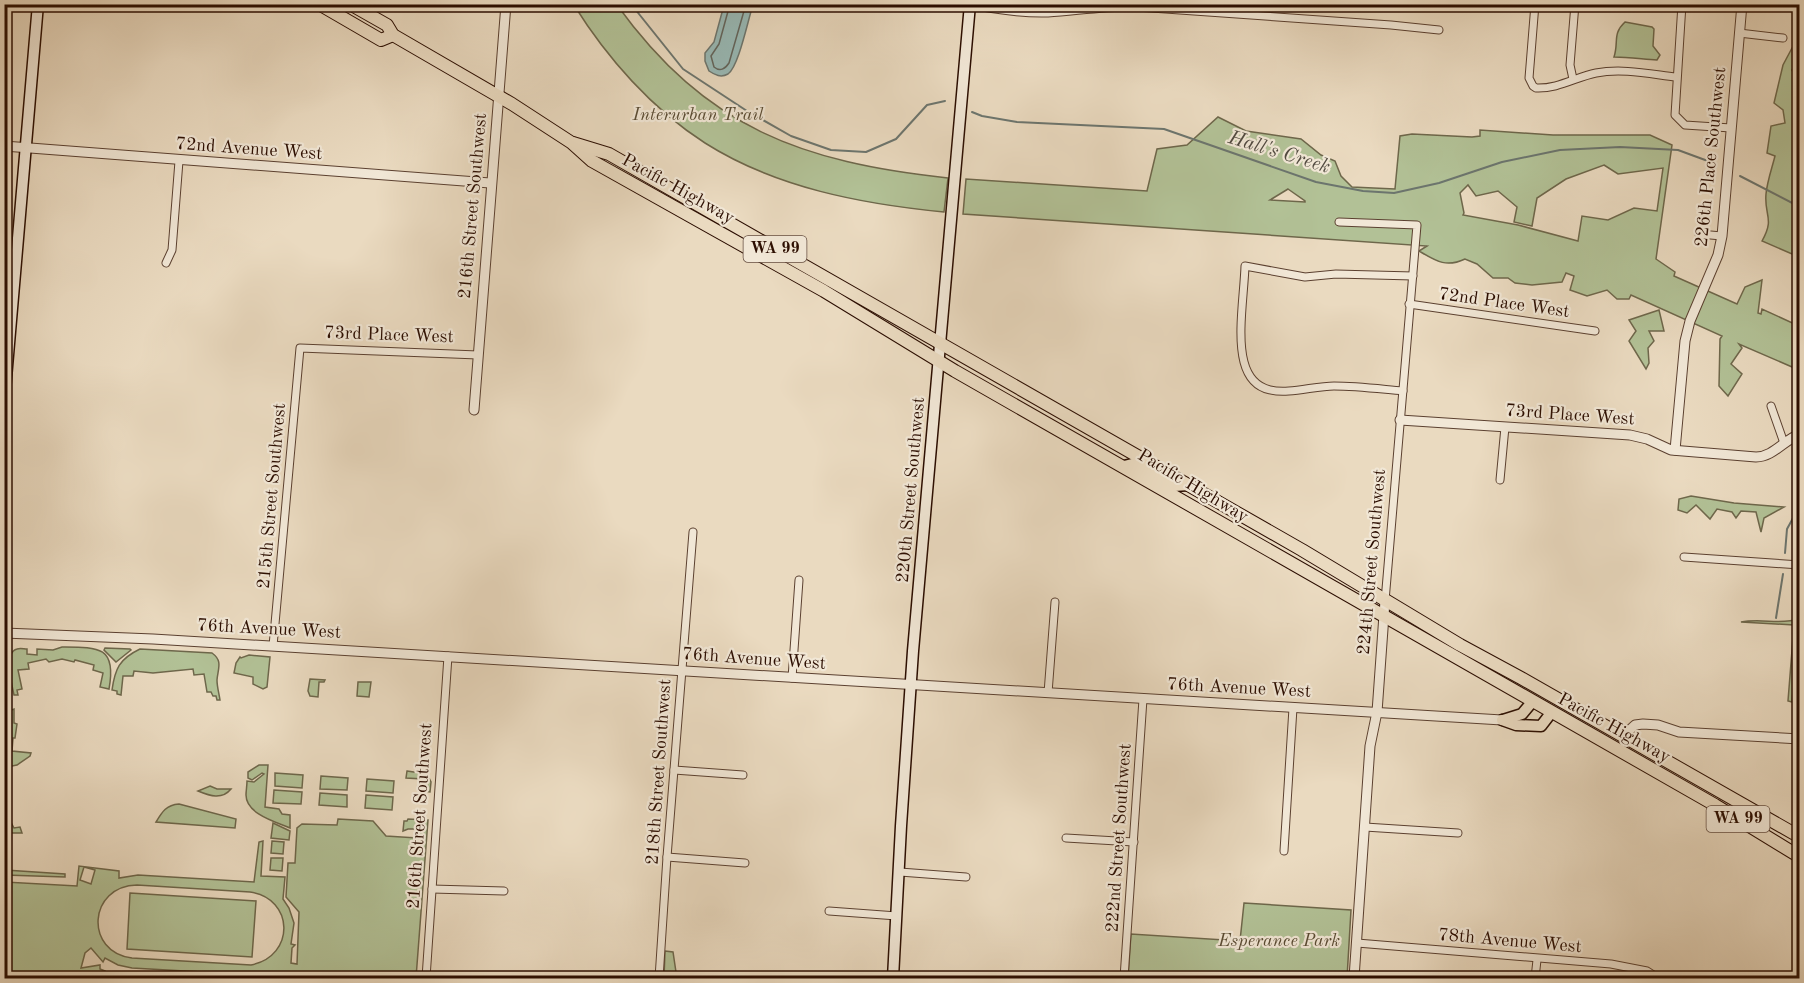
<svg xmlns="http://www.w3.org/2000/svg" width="1804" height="983" viewBox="0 0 1804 983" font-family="'Old Standard TT',serif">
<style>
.green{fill:#b2c196;stroke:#6e674b;stroke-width:1.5;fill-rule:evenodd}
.water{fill:#98bab7;stroke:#6c756e;stroke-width:1.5}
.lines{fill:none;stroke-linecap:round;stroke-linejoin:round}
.shore{stroke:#62645c;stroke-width:1.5}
.stream{stroke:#6c756e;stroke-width:2}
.minor-casing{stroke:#5b4030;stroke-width:9}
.tertiary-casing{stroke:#5b4030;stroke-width:11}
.secondary-casing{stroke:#2b0d00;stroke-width:13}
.primary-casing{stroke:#2b0d00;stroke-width:13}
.trunk-casing{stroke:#2b0d00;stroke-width:14}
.minor{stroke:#f1e7d6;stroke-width:7}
.tertiary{stroke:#f1e7d6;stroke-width:9}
.secondary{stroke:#f1e7d6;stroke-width:10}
.primary{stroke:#eadac0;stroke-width:10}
.trunk{stroke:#eadac0;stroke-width:12}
.labels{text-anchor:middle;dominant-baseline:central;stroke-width:4.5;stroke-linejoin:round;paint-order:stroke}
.shield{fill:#f1e7d6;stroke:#664e40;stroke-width:1.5}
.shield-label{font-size:16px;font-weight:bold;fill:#2b0d00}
.park-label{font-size:18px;font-style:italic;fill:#5a4c34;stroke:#f1e7d6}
.street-label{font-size:18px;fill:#2b0d00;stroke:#f1e7d6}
.water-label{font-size:20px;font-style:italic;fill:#514a40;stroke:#f1e7d6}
</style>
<rect width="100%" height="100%" fill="#eadac0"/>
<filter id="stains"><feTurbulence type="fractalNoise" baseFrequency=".00333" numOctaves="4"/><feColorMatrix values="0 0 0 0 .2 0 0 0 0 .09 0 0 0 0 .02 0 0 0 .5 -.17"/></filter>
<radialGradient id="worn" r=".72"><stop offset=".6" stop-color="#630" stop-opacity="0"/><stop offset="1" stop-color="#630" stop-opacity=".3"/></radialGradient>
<g class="green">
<path d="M574,5h43c89,123 184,157 331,173l-4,34c-82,-8 -168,-24 -239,-69 -53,-34 -98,-85 -131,-138z"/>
<path d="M1625,22l27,5 2,2 -1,17 7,9 -3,5c-15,-1 -29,-3 -43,-3 5,-15 -2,-23 11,-35z"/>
<path d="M1792,48l8,2 -1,9 -7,11 8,18 -1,169 -37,-16c13,-23 2,-25 4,-47 1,-12 6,-26 9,-38l-8,-3 4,-27 14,-3 -2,-13 -9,-7 9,-38z"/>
<path d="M1218,117l28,14 55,8 20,16 14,6 6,15 11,11 43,2 5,-53 12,-2 60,3 8,-1v-6l73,5h97l22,10 -16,114 19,13 -1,4 63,28 8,-17 17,-7 -4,33 3,1 1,-5 37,17v44l-60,-26 3,4 -11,16 11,10 -14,22 -9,-10 1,-47 2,-3 -91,-41 -2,4h-12l-10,-9 -20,6 -17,-6 4,-14 -8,-3 -4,9 -30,3 -17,-2 -7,-5h-15l-16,-14 -12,-5c-19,9 -29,2 -46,-8l8,-5 -464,-32 3,-35 181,12 10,-42 30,-4zM1604,165l14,9 45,-6 -6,43 -23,-3 -26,12 -26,-4 -4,25 -60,-16 -55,-10 1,-2 -4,-20 8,-8 8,11 22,-5 19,16 -3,15 18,4 5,-28 29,-19zM1288,189l17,12v1l-35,-2z"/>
<path d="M1659,310l5,21h-15l5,10 -6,7 1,15 -3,6 -17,-28 7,-10 -7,-11z"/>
<path d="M1691,496l43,7 50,4 -20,11 -3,14 -5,-20 -15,-1 -5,7 -4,-6 -15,-3 -7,10 -14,-14 -9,8 -9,-3 1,-11z"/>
<path d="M1799,619l-7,83 -4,-1 6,-76 -53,-3c20,-4 40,3 58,-3z"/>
<path d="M62,647c36,0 55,-1 47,42l-9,-2 3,-14 -10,-3 1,-5 -19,-5 -1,2 -12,-3 -13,3 -3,-3 -18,4 1,6 -11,1 4,19 -5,1 1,5h-4c-2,-10 -11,-42 3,-46 3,-1 7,0 10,0v5l10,1v-6l16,1z"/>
<path d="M105,648l25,1 1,1 -15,12 -12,-12z"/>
<path d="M140,649l72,4c11,8 6,15 5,27 0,7 2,13 3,20h-3l-1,-4h-3l-2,-4h-4l-3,-18 -10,1 -1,-6 -40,4 -19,-2 -1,5h-10l-2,19 -4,-1v-3l-5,-1c3,-21 7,-31 28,-41z"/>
<path d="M249,655l21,2 -3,30 -4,2 -10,-5v-7l-19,-4 2,-10 4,-6 1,1z"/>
<path d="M4,662l6,36 -4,1 3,12 5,-2v14l3,1 -2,14h-2l-1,13 19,2 -1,3 -13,9 -10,2 -2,-4z"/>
<path d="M310,679l15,1 -1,2h-5l-1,15 -8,-1 -2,-5z"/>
<path d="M358,682h13l-2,15 -12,-1z"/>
<path d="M259,765h9l-3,42 14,2 3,5 8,1v13c-14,-6 -44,-14 -44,-33 0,-4 1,-9 1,-14l7,1 10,-8 -2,-1 -10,7 -4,-2v-6z"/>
<path d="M407,771l20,3 4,8 -1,10 -7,-1v-12l-17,-1z"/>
<path d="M275,773l28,2 -1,13 -27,-2z"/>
<path d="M321,776l27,2 -1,12 -27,-1z"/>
<path d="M367,779l27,2 -1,12 -27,-2z"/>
<path d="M210,786l7,3h14c-9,11 -21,7 -33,2z"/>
<path d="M274,790l28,2 -1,12 -28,-1z"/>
<path d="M320,793l27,2v12l-28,-2z"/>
<path d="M366,795l27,2 -1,13 -27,-2z"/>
<path d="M179,804l57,15 -1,9 -79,-6c6,-10 10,-17 23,-18z"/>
<path d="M4,809l10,19 6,-1 2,6h-17z"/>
<path d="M338,819l35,2 13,15 31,2 1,-9h-10l-5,2 1,-10h3l1,-2 20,1 -12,158h-163l1,-3 -122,-7 -14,-3 -13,-7 -2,4 -12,-14 -6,5 -4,15 19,-3v4l5,2 -3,7h-97v-96l72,4 2,-20 40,5v7l19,-3 116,7 5,-40 4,-1 -2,35 24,1 -2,22 6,9 5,15 -3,21 4,1 -3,3 -1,15 6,1 2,-52 -13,-15 2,-34h7l2,-35 5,-4 35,1zM84,867l11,3 -4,14 -11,-4zM137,885l113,7c44,6 46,64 1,73l-119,-7c-48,-6 -44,-72 5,-73z"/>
<path d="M273,823l17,8 -1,9 -18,-2z"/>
<path d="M272,841l12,1 -1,12 -12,-1z"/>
<path d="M271,858h12l-1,13 -12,-1z"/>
<path d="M5,870l60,4v3l-60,-2z"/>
<path d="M130,893l126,8 -4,56 -125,-8z"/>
<path d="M1244,903l107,7 -4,68h-219l3,-44 109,7z"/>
<path d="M665,951l8,1 3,20 6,6h-18z"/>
</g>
<path class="water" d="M724,5h29c-5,14 -14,61 -25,69 -7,4 -13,1 -19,-3l-4,-10v-8l9,-11z"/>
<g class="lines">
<path class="shore" d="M730,4l-11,40 -8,12 3,11c6,5 11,2 15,-4l17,-59"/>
<g class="stream">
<path d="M631,4l52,65 64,42 44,25 40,14 35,2 30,-13 31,-34 18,-4"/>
<path d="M972,112l10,4 35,6 147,7 152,53 47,9 31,2 45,-10 63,-21 58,-12 60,-3 58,3 38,14"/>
<path d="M1740,176l60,31"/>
<path d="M1785,553l2,-24 11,-20"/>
<path d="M1776,618l7,-44"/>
</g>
<g class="minor-casing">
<g id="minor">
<path d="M1535,4l-6,74 4,8 3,2c22,1 40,-11 60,-15 26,-5 54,1 80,4"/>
<path d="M1682,4l-7,111 10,10 46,3"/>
<path d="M970,5c26,4 52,9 78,8 30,-2 59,-7 89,-6l254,18 48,5"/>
<path d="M1739,33l44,5"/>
<path d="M1573,79l-3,-14 5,-61"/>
<path d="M1339,222l78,3 -32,376"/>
<path d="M1699,234l23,2"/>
<path d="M166,263l6,-13 7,-89"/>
<path d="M1409,304l186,27"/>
<path d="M1403,391c-23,-2 -46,-5 -69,-5 -32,0 -78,22 -90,-24 -7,-27 0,-67 1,-96l60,11 31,-3 77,2"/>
<path d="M1771,406l13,37"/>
<path d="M1500,480l5,-53"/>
<path d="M1684,557l116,8"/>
<path d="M273,646l27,-298 178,7"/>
<path d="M792,678l7,-98"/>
<path d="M1048,693l7,-91"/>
<path d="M674,770l69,5"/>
<path d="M1365,827l93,6"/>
<path d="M1066,838l68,4"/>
<path d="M1284,851l9,-143"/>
<path d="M667,857l78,6"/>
<path d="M900,872l66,5"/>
<path d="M432,889l72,2"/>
<path d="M829,911l68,5"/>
<path d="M1357,943l254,21 36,7 11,7"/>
<path d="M426,977l25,1"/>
<path d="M426,978l22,-322"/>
<path d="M659,978l8,-121 26,-325"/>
<path d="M1124,978l19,-279"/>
<path d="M1535,978l2,-18"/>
</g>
</g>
<g class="tertiary-casing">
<g id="tertiary">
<path d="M4,146l486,37"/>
<path d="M474,410l32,-406"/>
<path d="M1400,420l230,15 17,4 24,11 85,7c17,0 28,-17 44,-23"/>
<path d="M1675,450l10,-109 5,-20 28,-66 4,-19 20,-232"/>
<path d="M4,633l149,6 1349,81"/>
<path d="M1623,736l12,-11 8,-1 15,1 21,7 121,7"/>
<path d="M1354,978l16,-232 7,-34 8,-111"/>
</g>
</g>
<g class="secondary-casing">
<g id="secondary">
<path d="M4,402l34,-398"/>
<path d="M893,978l8,-152 12,-175 57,-647"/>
</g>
</g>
<g class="primary-casing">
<g id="primary">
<path d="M1124,466l8,-2 42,22 15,-1"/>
<path d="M1502,720l14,5 25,1 10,-13"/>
<path d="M1503,720l19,-6 10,-12"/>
</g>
</g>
<g class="trunk-casing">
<g id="trunk">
<path d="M319,4l62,36 12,-5"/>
<path d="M350,4l37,21 6,10 119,69 60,39 20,18 232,130 131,80 760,434 85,52"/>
<path d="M573,143l36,11 693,396 158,95 61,33 279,159"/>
</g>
</g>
<use href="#minor" class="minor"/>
<use href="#tertiary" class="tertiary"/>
<use href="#secondary" class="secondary"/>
<use href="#primary" class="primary"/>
<use href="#trunk" class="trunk"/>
</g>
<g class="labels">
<g class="shield">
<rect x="743.5" y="236" width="63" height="26" rx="4.5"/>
<rect x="1706.5" y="806" width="63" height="26" rx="4.5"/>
</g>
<g class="shield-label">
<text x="775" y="249">WA 99</text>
<text x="1738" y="819">WA 99</text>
</g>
<g class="park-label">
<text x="698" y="115">Interurban Trail</text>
<text x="1279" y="941">Esperance Park</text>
</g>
<g class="street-label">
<text transform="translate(249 149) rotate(4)">72nd Avenue West</text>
<text transform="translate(1711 157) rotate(-84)">226th Place Southwest</text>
<text transform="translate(678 189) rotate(29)">Pacific Highway</text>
<text transform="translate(473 206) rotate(-85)">216th Street Southwest</text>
<text transform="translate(1504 303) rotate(8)">72nd Place West</text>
<text transform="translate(389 335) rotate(2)">73rd Place West</text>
<text transform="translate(1570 415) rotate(4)">73rd Place West</text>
<text transform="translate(1193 486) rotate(31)">Pacific Highway</text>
<text transform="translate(911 490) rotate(-85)">220th Street Southwest</text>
<text transform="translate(272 496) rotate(-85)">215th Street Southwest</text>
<text transform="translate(1372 562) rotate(-85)">224th Street Southwest</text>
<text transform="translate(269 629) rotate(3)">76th Avenue West</text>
<text transform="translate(754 659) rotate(4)">76th Avenue West</text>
<text transform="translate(1239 688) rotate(3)">76th Avenue West</text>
<text transform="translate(1614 728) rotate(29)">Pacific Highway</text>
<text transform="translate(659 772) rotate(-86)">218th Street Southwest</text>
<text transform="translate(420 816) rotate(-86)">216th Street Southwest</text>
<text transform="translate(1119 838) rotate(-86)">222nd Street Southwest</text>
<text transform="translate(1510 941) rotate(5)">78th Avenue West</text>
</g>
<g class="water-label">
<text transform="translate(1279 153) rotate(17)">Hall's Creek</text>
</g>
</g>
<rect width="1804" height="983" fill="none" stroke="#eadac0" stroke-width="24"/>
<rect x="6" y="6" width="1792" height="971" fill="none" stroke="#2b0d00" stroke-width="3"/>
<rect x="12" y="12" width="1780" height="959" fill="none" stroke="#2b0d00" stroke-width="1.5"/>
<rect width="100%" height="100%" filter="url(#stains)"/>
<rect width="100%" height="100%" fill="url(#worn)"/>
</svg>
